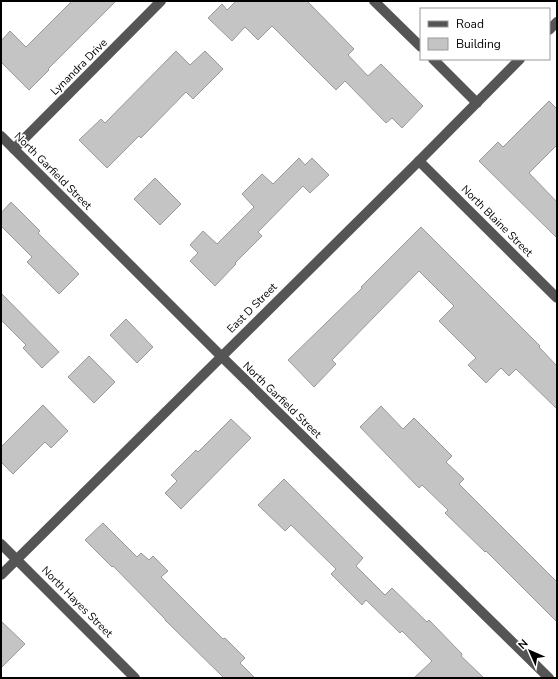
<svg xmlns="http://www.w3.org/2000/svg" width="558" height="679" viewBox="0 0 558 679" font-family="'Nunito Sans',sans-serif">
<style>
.building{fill:#c4c4c4;stroke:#999}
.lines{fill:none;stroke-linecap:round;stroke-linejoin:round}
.minor{stroke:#555;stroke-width:10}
.labels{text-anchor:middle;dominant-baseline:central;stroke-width:3.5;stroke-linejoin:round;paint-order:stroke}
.street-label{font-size:11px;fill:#000;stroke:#fff}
</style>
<rect width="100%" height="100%" fill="#fff"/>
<g class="building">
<path d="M72,1h44l-68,68 1,1 -20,20 -28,-28v-21l9,-10 16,16z"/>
<path d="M236,1h71l47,48 -6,6 20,21 13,-12 42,42 -21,22 -10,-10 -6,5 -41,-42 -9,9 -64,-64 -14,14 -13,-13 -13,14 -24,-23 14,-14 5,6z"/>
<path d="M176,51l14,14 15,-14 18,18 -30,30 -7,-7 -45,46 -2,-2 -32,32 -28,-28 22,-21 4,4z"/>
<path d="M549,101l8,8v36l-28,28 28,29v36l-78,-77 19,-19 5,5z"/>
<path d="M299,158l6,7 7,-7 17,17 -19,18 -7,-7 -45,46 4,4 -27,27 1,1 -21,22 -25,-25 8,-8 -8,-8 13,-14 14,13 37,-37 -12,-13 20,-20 11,10z"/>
<path d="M155,178l26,26 -21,21 -26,-26z"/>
<path d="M11,202l29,29 -2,2 41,41 -20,20 -32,-32 5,-5 -31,-31v-13z"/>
<path d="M421,227l119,119 -1,1 18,19v43l-41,-40 -7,7 -8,-8 -15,15 -18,-18 8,-7 -37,-37 15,-15 -35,-35 -87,89 4,4 -22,23 -26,-27 74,-72 -1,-1z"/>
<path d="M1,293l58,59 -17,16 -19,-20 3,-3 -25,-25z"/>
<path d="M126,319l27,28 -16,16 -27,-28z"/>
<path d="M89,356l26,26 -21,21 -26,-26z"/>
<path d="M43,405l25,26 -17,17 -6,-6 -32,32 -12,-12v-15z"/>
<path d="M381,406l22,23 11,-11 38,38 -6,6 18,17 -5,5 98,98v40l-71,-71 -1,1 -40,-39 3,-3 -26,-25 -3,3 -59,-61z"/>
<path d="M231,419l20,19 -70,71 -16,-16 12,-12 -6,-6 25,-25 2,2z"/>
<path d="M284,479l79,79 -7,8 29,29 7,-7 35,34 2,-2 33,34 -1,2 23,22h-70l18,-17 -30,-30 -2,2 -34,-33 -4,5 -31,-31 5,-5 -45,-44 -6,6 -27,-26z"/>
<path d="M103,523l34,34 4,-4 8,7 4,-4 15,15 -7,6 62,62 2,-1 20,20 -5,5 15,15h-31l-59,-58v-1l-52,-53 -1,1 -27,-27z"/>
<path d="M1,621l24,23 -24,24z"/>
</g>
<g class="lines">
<g class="minor">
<path d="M374,1l47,46"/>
<path d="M549,30l8,-8"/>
<path d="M433,59l44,44"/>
<path d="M1,136l220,220 328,322"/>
<path d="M14,149l147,-148"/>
<path d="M419,161l138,137"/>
<path d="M1,544l134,134"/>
<path d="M1,575l418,-414 101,-102"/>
</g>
</g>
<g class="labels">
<g class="street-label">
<text transform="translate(79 67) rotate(-45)">Lynandra Drive</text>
<text transform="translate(53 171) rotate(45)">North Garfield Street</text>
<text transform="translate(497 221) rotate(45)">North Blaine Street</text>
<text transform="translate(252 308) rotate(-45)">East D Street</text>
<text transform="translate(282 400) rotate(44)">North Garfield Street</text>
<text transform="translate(77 602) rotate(45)">North Hayes Street</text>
</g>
</g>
<rect width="558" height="679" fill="none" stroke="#000000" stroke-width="4"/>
<rect x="420" y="8" width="130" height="52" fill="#ffffff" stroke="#999999"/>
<rect x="428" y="21" width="20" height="6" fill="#555555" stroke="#999999"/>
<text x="456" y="28" font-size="12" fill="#000000">Road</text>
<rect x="428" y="38" width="20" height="12" fill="#c4c4c4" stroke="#999999"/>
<text x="456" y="48" font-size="12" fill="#000000">Building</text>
<g transform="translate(530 651) rotate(315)" stroke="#ffffff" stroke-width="3" paint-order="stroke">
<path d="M0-3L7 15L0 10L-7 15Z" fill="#000000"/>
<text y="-6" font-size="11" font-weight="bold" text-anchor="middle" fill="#000000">N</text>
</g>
</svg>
